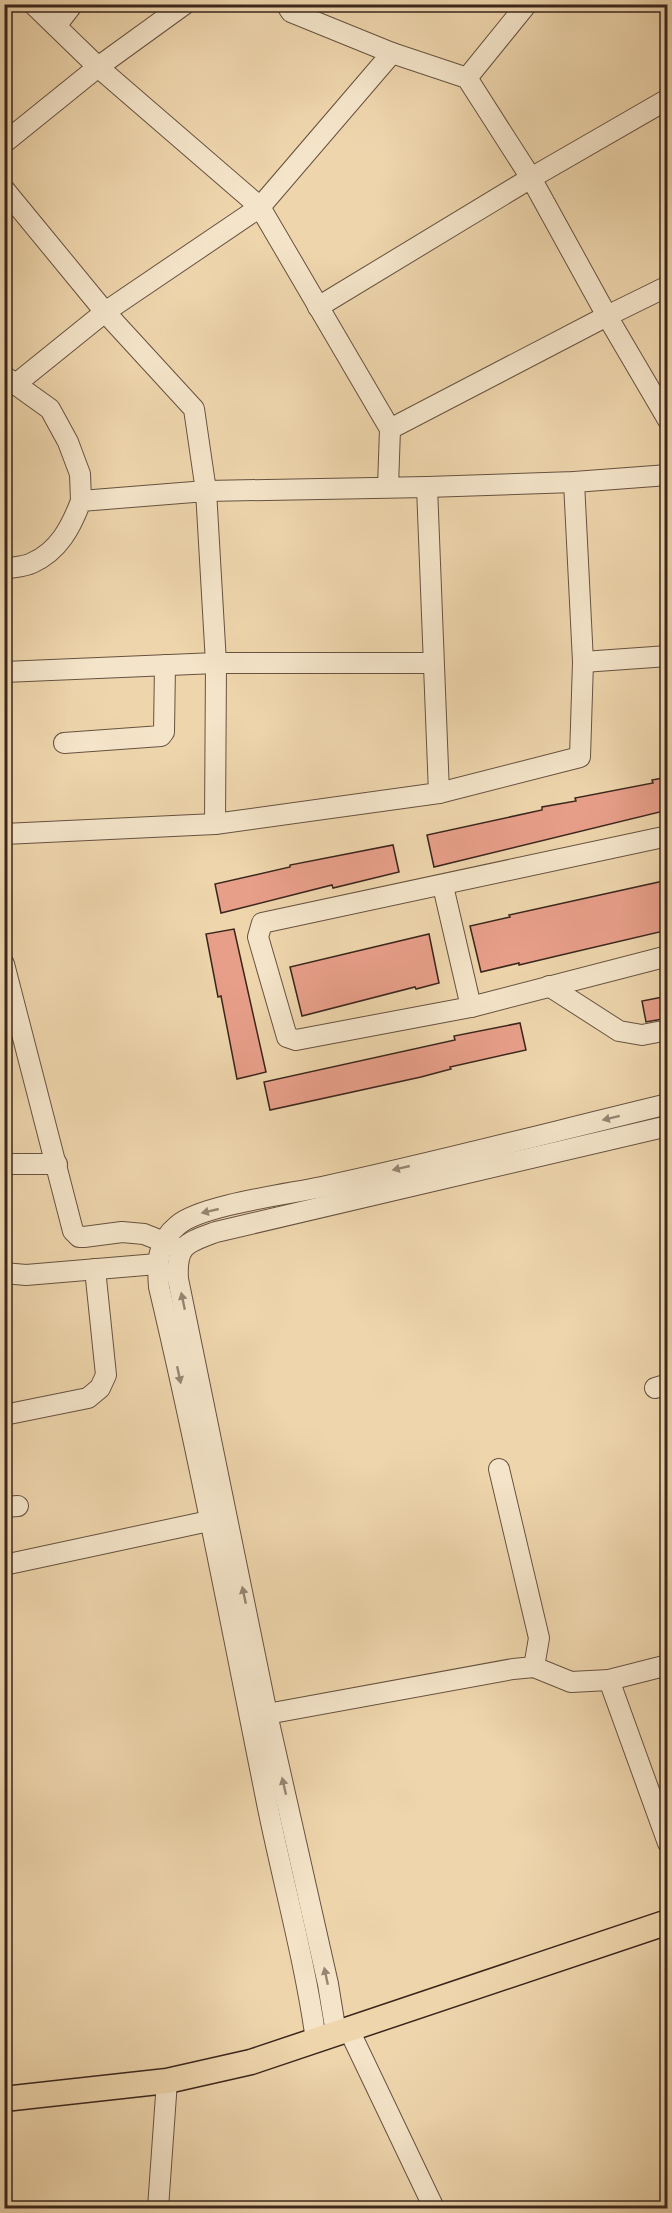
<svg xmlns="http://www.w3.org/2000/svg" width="672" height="2213" viewBox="0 0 672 2213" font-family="'Sorts Mill Goudy',serif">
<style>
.building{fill:#e89f8a;stroke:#3a261c;stroke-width:1.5}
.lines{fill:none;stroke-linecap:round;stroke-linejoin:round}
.minor-casing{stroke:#675240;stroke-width:22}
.major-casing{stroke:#3a261c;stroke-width:27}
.minor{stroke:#f4e4c9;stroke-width:20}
.major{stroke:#eed5ac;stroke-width:24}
.oneway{fill:#978572}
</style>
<rect width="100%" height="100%" fill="#eed5ac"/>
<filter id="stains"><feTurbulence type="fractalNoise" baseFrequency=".00333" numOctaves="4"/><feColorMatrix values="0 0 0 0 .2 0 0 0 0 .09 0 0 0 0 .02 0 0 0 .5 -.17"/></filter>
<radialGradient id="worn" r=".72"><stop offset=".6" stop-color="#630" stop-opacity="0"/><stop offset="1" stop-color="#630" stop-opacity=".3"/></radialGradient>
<g class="building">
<path d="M668,777v33l-234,57 -7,-32 115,-25v-3l34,-6 -1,-3 78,-15 -1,-3z"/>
<path d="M393,845l6,27 -66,16 -1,-3 -111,28 -6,-29 75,-17v-2z"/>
<path d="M668,880v50l-111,26 -38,9v-2l-38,9 -11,-46 40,-9 -1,-2z"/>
<path d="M234,929l32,143 -29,7 -16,-83 -3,1 -12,-63z"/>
<path d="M429,934l10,49 -23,6 -1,-2 -113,29 -12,-49z"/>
<path d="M668,996v22l-22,4 -4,-21z"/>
<path d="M520,1023l6,27 -76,17 1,2 -30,8 -151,33 -6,-28 191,-42 -1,-4z"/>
</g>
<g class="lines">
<g class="minor-casing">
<g id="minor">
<path d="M33,4l65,63 87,-63"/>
<path d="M56,26l17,-22"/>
<path d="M467,78l60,-74"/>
<path d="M4,143l94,-76 162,140 132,-154 -101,-41 -5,-8"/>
<path d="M4,189l101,123 -88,71"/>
<path d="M668,286l-61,30 61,104"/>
<path d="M318,307l213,-129 -64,-100 -75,-25"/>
<path d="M4,376l46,33 18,33 12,32 1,27"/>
<path d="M390,429l217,-113 -76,-138 137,-79"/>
<path d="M427,487l147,-5 94,-7"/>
<path d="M4,569c9,-2 20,-2 28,-6 27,-12 39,-36 49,-62l125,-10 10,172 -212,9"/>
<path d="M583,662l85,-6"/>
<path d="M64,743l97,-7 3,-4 1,-67"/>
<path d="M439,793l141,-36 3,-95 -9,-180"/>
<path d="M215,824l1,-161h217"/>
<path d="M4,834l211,-10 224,-31 -12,-306 -221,4 -12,-82 -89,-97 155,-105 130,222 -2,58"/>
<path d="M668,836l-406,87 -4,14 29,100 9,3 175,-33 197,-51"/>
<path d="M443,886l28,121"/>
<path d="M4,964l69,267 6,6h5l38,-5 22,2 30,12"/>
<path d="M549,986l70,45 23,4 26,-5"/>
<path d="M4,1164h53"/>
<path d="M4,1273l22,2 131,-11"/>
<path d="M655,1388l13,-4"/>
<path d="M4,1415l84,-17 12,-10 6,-13 -11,-106"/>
<path d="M499,1469l40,169 -5,29"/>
<path d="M4,1507l14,-1"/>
<path d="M4,1565l205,-44"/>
<path d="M609,1680l59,163"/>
<path d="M254,1718l13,-4 246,-45 21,-2 37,15 38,-2 59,-15"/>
<path d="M349,2030l85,178"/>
<path d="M336,2033l-8,-49 -61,-270 -89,-435c-2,-34 8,-36 38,-47l452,-106"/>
<path d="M316,2040c-11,-79 -32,-154 -48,-232 -35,-174 -68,-348 -109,-521 -2,-25 -2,-45 19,-62 23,-20 111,-31 144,-38 116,-25 230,-55 346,-83"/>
<path d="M158,2208l9,-127"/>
</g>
</g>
<g class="major-casing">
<path id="major" d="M4,2099l163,-18 84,-19 417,-140"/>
</g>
<use href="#minor" class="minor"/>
<use href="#major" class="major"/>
</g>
<defs><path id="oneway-solid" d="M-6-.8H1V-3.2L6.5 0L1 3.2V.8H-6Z" transform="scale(1.5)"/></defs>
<g class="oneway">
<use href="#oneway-solid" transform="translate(611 1118) rotate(166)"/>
<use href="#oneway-solid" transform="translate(401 1168) rotate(167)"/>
<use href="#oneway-solid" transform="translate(210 1211) rotate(167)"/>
<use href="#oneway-solid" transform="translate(183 1301) rotate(-102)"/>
<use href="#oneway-solid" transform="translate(179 1375) rotate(78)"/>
<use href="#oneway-solid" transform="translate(244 1595) rotate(-102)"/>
<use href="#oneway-solid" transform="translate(284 1786) rotate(-103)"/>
<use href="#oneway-solid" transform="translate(326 1976) rotate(-102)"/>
</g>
<rect width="672" height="2213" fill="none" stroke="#eed5ac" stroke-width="24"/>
<rect x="6" y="6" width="660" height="2201" fill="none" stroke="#3a261c" stroke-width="3"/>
<rect x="12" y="12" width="648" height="2189" fill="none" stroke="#3a261c" stroke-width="1.5"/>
<rect width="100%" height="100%" filter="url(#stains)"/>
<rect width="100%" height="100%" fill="url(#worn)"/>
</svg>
